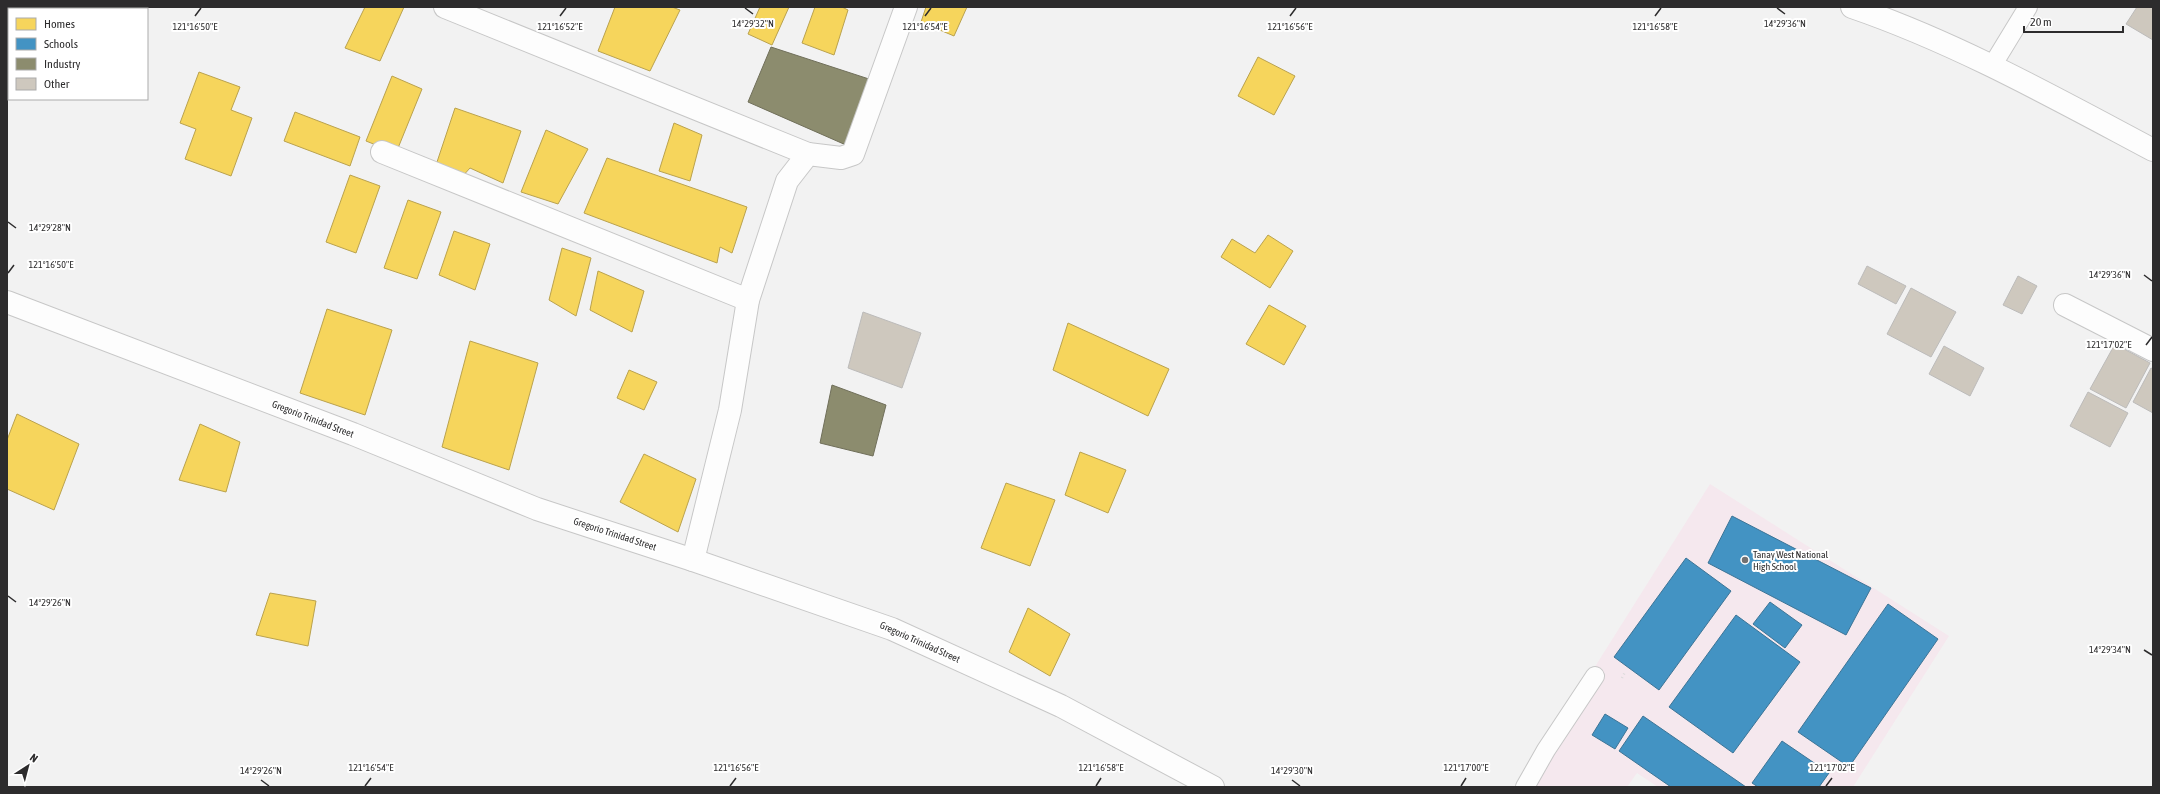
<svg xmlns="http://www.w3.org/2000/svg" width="2160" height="794" viewBox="0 0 2160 794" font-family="'Asap Condensed',sans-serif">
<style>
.education{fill:#f5e8ee}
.homes{fill:#f6d55c;stroke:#baa24e}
.schools{fill:#4393c3;stroke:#3c7496}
.industry{fill:#8c8c6e;stroke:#706f5a}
.building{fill:#cec8be;stroke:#bcbbba}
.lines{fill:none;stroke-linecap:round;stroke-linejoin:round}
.service-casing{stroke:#c7c7c7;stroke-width:20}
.minor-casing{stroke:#c7c7c7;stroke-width:24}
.path{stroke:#dbdadb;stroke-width:2.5;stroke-dasharray:1 3;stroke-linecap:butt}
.service{stroke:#fdfdfd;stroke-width:18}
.minor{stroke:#fdfdfd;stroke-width:22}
.ticks{fill:none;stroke:#2d2c2d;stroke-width:1.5}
.poi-dot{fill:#727172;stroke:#fff;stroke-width:1.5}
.labels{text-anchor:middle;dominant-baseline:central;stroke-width:4;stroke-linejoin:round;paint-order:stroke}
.street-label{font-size:10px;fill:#2d2c2d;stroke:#fff}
.poi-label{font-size:10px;fill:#2d2c2d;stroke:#fff;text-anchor:start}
.ticks-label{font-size:10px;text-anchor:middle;fill:#2d2c2d;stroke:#fff;stroke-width:4;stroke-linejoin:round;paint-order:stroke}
</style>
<rect width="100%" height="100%" fill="#f2f2f2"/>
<path class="education" d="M1710,484l239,152 -96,151h-195l-21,-14 -10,14h-94l-10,-6z"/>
<g class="homes">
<path d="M365,7h39l-24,54 -35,-13z"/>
<path d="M615,7h57l8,3 -30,61 -52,-20z"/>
<path d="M760,7h29l-17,38 -24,-11z"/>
<path d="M815,7h27l6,3 -14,45 -32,-12z"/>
<path d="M926,7h41l-13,29 -33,-14z"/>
<path d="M1258,57l37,19 -21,39 -36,-19z"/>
<path d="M199,72l41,15 -9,23 21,8 -21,58 -46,-17 11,-30 -16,-6z"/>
<path d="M392,76l30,13 -26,64 -30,-12z"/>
<path d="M455,108l66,23 -18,52 -33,-15 -9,10 -26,-10z"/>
<path d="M295,112l65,25 -10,29 -66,-25z"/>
<path d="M674,123l28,12 -12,46 -31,-10z"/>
<path d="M546,130l42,19 -30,55 -37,-12z"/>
<path d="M607,158l140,49 -15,46 -12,-6 -3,16 -133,-50z"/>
<path d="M350,175l30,11 -24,67 -30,-11z"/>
<path d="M408,200l33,12 -24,67 -33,-11z"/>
<path d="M454,231l36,13 -15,46 -36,-15z"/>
<path d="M1268,235l25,16 -23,37 -49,-31 11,-18 23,14z"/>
<path d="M562,248l29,10 -15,58 -27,-16z"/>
<path d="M598,271l46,20 -12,41 -42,-22z"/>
<path d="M1269,305l37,21 -22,39 -38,-21z"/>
<path d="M327,309l65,21 -27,85 -65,-22z"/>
<path d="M1068,323l101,46 -21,47 -95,-46z"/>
<path d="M470,341l68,22 -29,107 -67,-23z"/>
<path d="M629,370l28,12 -13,28 -27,-12z"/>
<path d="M17,414l62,30 -25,66 -47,-21v-49z"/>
<path d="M200,424l40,18 -14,50 -47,-12z"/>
<path d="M1080,452l46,18 -18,43 -43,-18z"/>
<path d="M644,454l52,25 -18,53 -58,-30z"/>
<path d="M1006,483l49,17 -25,66 -49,-18z"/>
<path d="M270,593l46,8 -8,45 -52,-11z"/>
<path d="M1028,608l42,26 -20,42 -41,-24z"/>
</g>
<g class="schools">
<path d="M1732,516l139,72 -25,47 -138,-72z"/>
<path d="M1686,558l45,33 -72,99 -45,-33z"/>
<path d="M1770,602l32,23 -17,23 -32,-24z"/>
<path d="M1888,604l50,35 -89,128 -51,-35z"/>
<path d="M1736,615l64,47 -67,91 -64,-46z"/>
<path d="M1605,714l23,14 -13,21 -23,-14z"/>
<path d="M1643,716l103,71h-75l-52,-36z"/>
<path d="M1782,741l47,32 -10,14h-61l-6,-4z"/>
</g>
<g class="industry">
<path d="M771,47l101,33 -26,65 -98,-43z"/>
<path d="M832,385l54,20 -13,51 -53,-13z"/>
</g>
<g class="building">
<path d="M2137,7h16v33l-27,-16z"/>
<path d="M1867,266l39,20 -10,18 -38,-20z"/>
<path d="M2018,276l19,10 -15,28 -19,-9z"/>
<path d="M1911,288l45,24 -25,45 -44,-23z"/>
<path d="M863,312l58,21 -19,55 -54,-20z"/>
<path d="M2115,344l35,19 -24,45 -36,-19z"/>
<path d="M1944,346l40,22 -14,28 -41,-22z"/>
<path d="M2151,368l2,1v44l-20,-11z"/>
<path d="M2088,392l40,21 -18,34 -40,-21z"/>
</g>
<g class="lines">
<g class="service-casing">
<g id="service">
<path d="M1992,66l36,-59"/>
<path d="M1525,787l21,-37 49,-74"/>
</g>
</g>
<g class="minor-casing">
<g id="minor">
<path d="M445,7l363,147"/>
<path d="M1852,7c105,36 203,91 301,143"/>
<path d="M382,152l366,148"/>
<path d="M7,302l346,132 184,75 156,51 199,69 169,77 152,81"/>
<path d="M2065,305l88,45"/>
<path d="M693,560l37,-150 18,-110 39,-119 21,-27 33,4 12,-4 53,-147"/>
</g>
</g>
<path class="path" d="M1622,678l3,-6"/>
<use href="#service" class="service"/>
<use href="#minor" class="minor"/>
</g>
<path class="ticks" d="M745,8l8,6M1777,8l8,6M195,16l6,-8M560,16l6,-8M925,16l6,-8M1290,16l6,-8M1655,16l6,-8M8,222l8,6M8,273l6,-8M2144,275l8,6M2146,345l6,-8M8,596l8,6M2144,650l8,5M261,780l8,6M1292,780l8,6M365,786l6,-8M730,786l6,-8M1096,786l5,-8M1461,786l5,-8M1826,786l6,-8"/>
<circle class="poi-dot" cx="1745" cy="560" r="4"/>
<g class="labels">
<g class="street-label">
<text transform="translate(313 419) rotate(21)">Gregorio Trinidad Street</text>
<text transform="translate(615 534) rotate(18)">Gregorio Trinidad Street</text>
<text transform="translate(920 642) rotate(24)">Gregorio Trinidad Street</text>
</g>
<g class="poi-label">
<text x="1753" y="554">Tanay West National<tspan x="1753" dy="12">High School</tspan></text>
</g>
</g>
<g class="ticks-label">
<text x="753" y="27">14°29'32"N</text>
<text x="1785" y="27">14°29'36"N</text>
<text x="195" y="30">121°16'50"E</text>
<text x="560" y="30">121°16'52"E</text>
<text x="925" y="30">121°16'54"E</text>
<text x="1290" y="30">121°16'56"E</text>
<text x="1655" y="30">121°16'58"E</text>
<text x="50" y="231">14°29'28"N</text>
<text x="51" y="268">121°16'50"E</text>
<text x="2110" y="278">14°29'36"N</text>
<text x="2109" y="348">121°17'02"E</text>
<text x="50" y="606">14°29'26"N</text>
<text x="2110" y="653">14°29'34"N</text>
<text x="371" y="771">121°16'54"E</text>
<text x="736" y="771">121°16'56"E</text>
<text x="1101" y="771">121°16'58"E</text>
<text x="1466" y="771">121°17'00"E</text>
<text x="1832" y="771">121°17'02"E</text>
<text x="261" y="774">14°29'26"N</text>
<text x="1292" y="774">14°29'30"N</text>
</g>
<rect width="2160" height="794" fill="none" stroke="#2d2c2d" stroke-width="16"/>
<rect x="8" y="8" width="140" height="92" fill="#ffffff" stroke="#ababab"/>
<rect x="16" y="18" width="20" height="12" fill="#f6d55c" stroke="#ababab"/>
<text x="44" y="28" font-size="12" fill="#2d2c2d">Homes</text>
<rect x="16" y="38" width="20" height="12" fill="#4393c3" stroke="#ababab"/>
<text x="44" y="48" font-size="12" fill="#2d2c2d">Schools</text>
<rect x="16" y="58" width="20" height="12" fill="#8c8c6e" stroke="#ababab"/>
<text x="44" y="68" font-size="12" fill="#2d2c2d">Industry</text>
<rect x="16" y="78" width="20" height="12" fill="#cec8be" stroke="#ababab"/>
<text x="44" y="88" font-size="12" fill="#2d2c2d">Other</text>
<g transform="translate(28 766) rotate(36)" stroke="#ffffff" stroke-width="3" paint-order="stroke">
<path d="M0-3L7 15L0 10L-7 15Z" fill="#2d2c2d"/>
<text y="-6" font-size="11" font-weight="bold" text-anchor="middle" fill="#2d2c2d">N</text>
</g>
<path d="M2024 26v6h99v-6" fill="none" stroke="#2d2c2d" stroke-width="2"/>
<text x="2030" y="26" font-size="12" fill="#2d2c2d" stroke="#ffffff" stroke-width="3" paint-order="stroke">20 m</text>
</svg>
